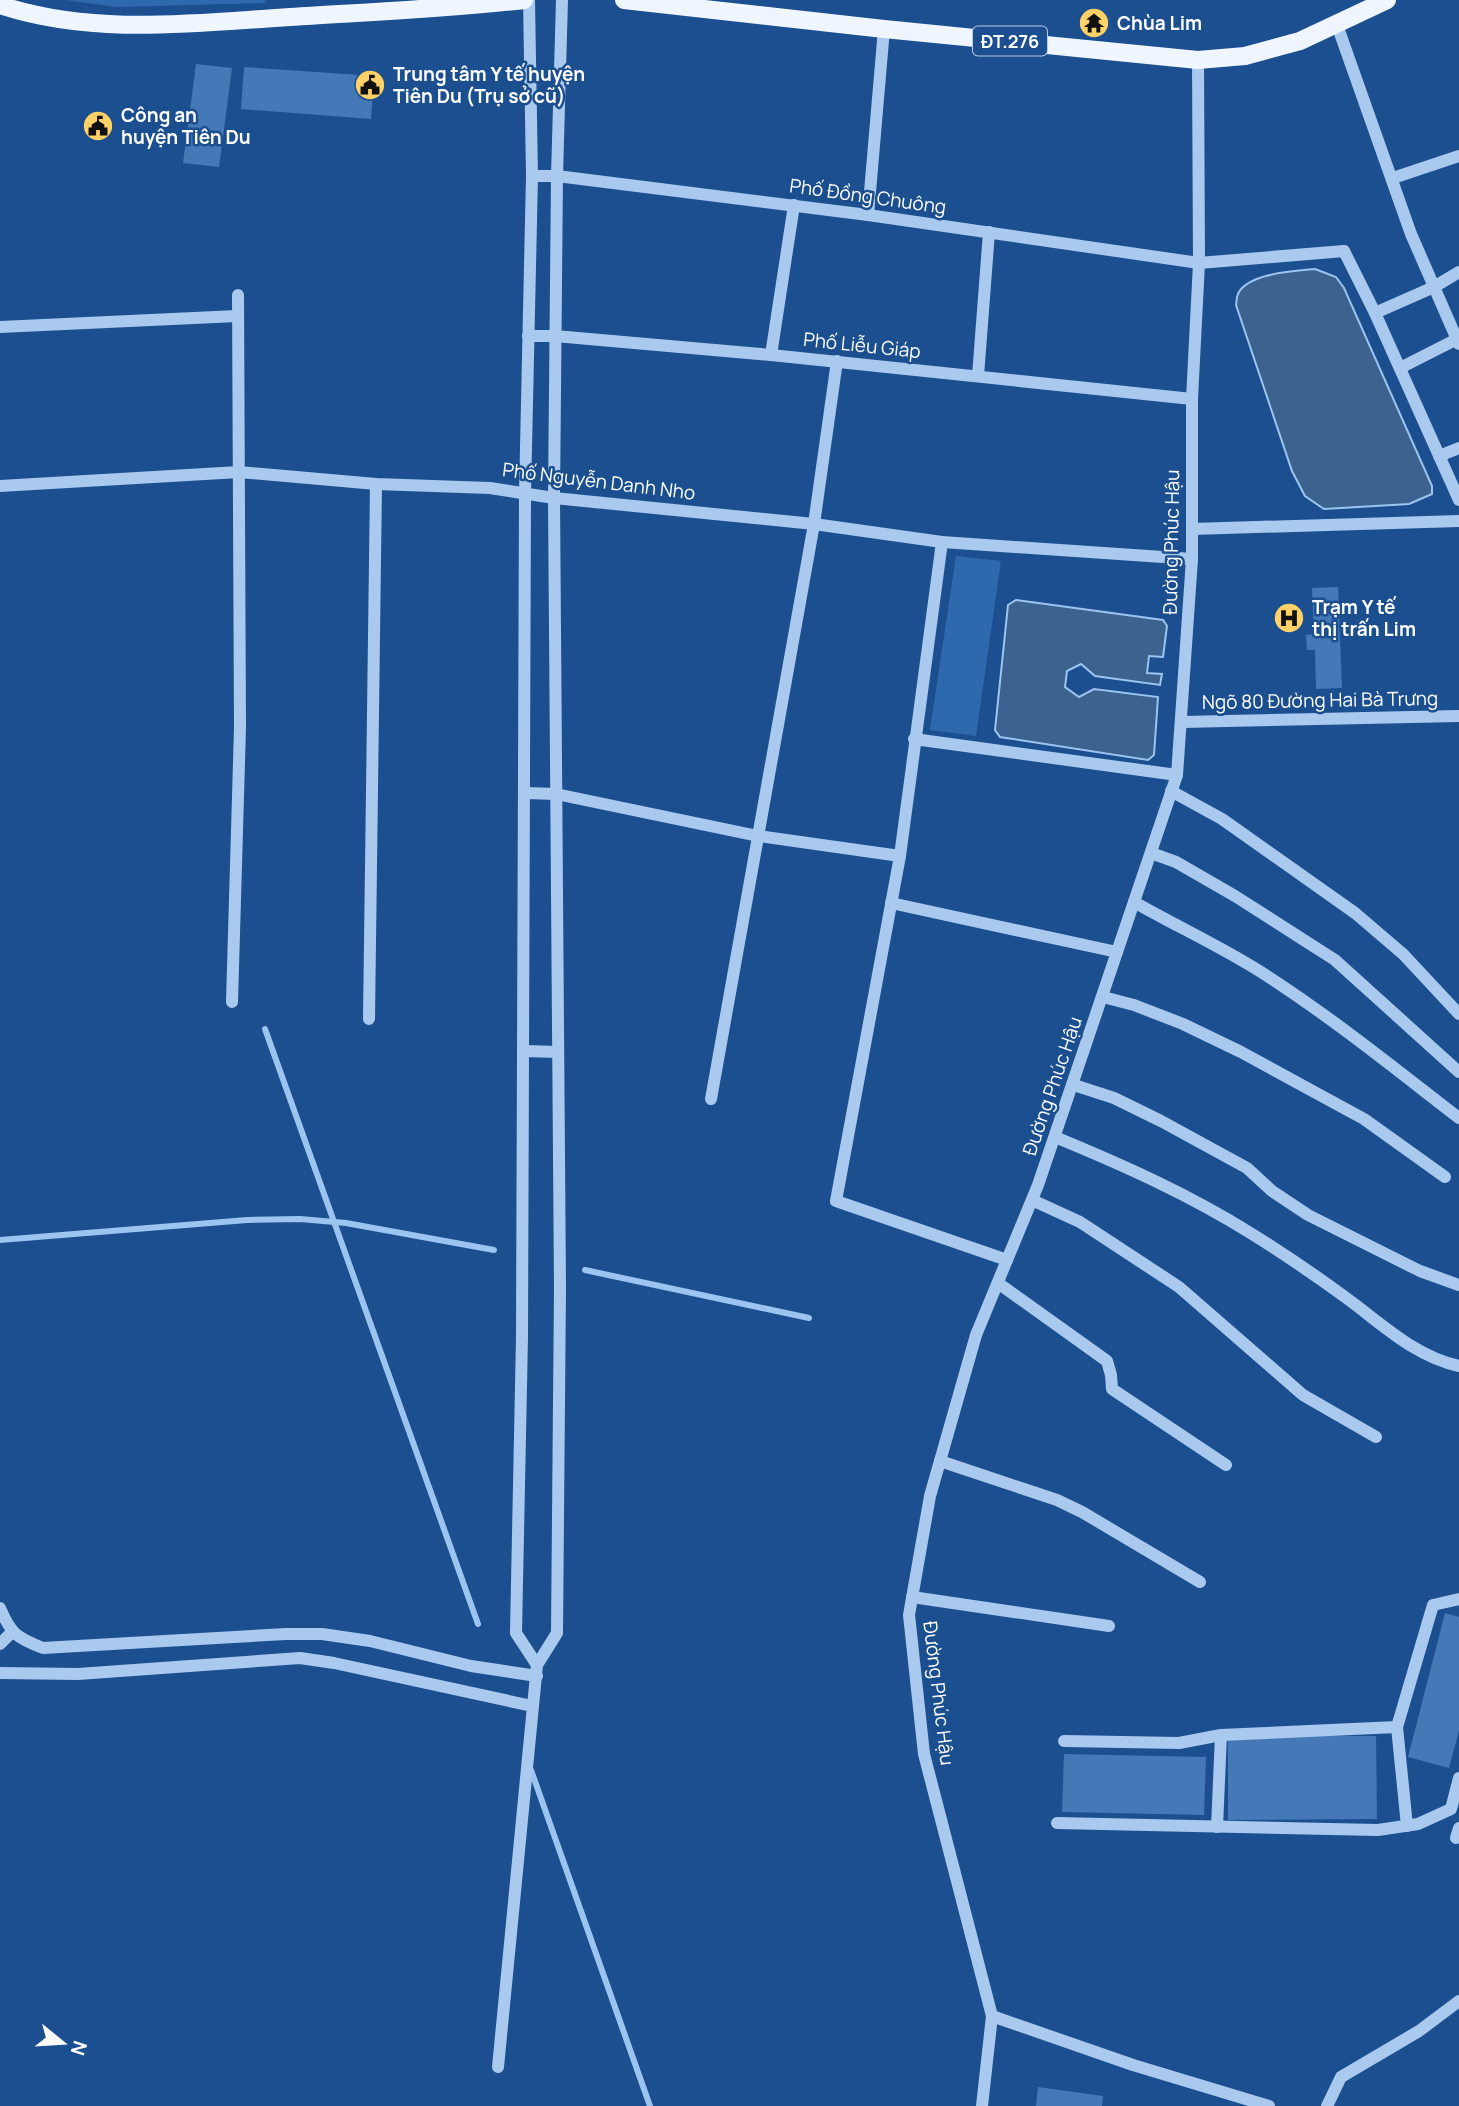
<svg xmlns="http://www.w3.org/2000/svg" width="1459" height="2106" viewBox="0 0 1459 2106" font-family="Manrope,sans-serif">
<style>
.green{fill:#2e69ad}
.water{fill:#3c6290;stroke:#9cc4f0;stroke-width:2}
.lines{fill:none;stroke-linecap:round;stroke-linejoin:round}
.stream{stroke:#9cc4f0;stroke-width:6}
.building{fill:#4478b7}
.minor{stroke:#a9c9ee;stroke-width:12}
.major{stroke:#f0f6ff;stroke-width:18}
.labels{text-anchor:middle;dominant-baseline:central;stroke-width:5;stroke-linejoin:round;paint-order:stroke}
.shield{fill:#1b4f8f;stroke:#bbcadd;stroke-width:2}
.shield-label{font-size:18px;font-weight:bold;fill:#fff}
.poi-label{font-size:19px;font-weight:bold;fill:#fff;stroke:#1b4f8f;text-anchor:start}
.street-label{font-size:19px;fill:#fff;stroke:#1b4f8f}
</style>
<rect width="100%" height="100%" fill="#1b4f8f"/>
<g class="green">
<path d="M65,0h200l1,3 -149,4z"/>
<path d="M956,556l45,5 -25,175 -46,-6z"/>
</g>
<g class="water">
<path d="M1315,269l21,8 8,11 88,198v8l-23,10 -85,5 -19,-13 -13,-25 -56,-166c1,-3 0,-7 2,-11 9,-21 57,-23 77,-25z"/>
<path d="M1016,600l147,20 4,6 -4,31 -14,-1 -2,17 15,1 -2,11 -65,-9 -14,-12 -14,7 -2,16 14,10 15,-8 64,8 -4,58 -6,5 -148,-23 -5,-7 13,-125z"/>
</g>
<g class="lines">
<g class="stream">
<path d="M265,1029l213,595"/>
<path d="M0,1240l247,-20 53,-1 46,4 148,27"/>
<path d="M585,1270l224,48"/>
<path d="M531,1770l119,336"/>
</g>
</g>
<g class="building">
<path d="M196,64l36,4 -13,99 -36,-4z"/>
<path d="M244,67l130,9 -3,43 -130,-10z"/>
<path d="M1338,587l4,101 -26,1 -1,-39h-8l-1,-15 8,-1 -2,-46z"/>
<path d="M1445,1613l14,4v114l-10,37 -41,-11z"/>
<path d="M1228,1736h148l1,83 -149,1z"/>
<path d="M1064,1754l142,3 -2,58 -142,-3z"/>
<path d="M1038,2087l65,9 -1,10h-66z"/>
</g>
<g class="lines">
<g class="minor">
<path d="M529,0l3,176 -7,317 -3,844 -6,296 21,32"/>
<path d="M1336,22l75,212 48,110"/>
<path d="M532,176h25l311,39 331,48 145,-12 31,62 84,187"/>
<path d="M1393,178l66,-22"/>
<path d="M868,215l16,-186"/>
<path d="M1375,313l59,-26 25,-15"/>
<path d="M0,327l237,-11"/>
<path d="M528,336h27l216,19 421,44"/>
<path d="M771,355l23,-150"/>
<path d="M1400,368l59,-30"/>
<path d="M978,376l11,-144"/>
<path d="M1439,456l20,-8"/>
<path d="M0,486l239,-14 137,12 114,4 64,10 260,26 128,18 250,17"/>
<path d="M1192,529l267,-8"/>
<path d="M942,542l-42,314 -64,345 171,59"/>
<path d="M1182,722l277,-6"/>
<path d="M914,739l263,36"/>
<path d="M1171,791l51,28 133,94 48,41 56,60"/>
<path d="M526,793l30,1 202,42 142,20"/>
<path d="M1151,853l25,9 59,34 100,64 124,112"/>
<path d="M1134,902c42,24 86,44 127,70 69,44 133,96 198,146"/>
<path d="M891,903l226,49"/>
<path d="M1103,997l31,8 49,19 58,28 123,67 81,58"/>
<path d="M232,1002l8,-274 -2,-433"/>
<path d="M369,1019l7,-535"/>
<path d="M524,1051l34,1"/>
<path d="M1074,1085l40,13 47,23 86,47 25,23 36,24 112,56 39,14"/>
<path d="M711,1099l103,-575 23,-163"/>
<path d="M1055,1137c68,28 135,58 197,97 32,20 63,41 93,63 36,26 70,60 114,69"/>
<path d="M1032,1200l48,22 99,65 124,108 73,42"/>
<path d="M998,1283l109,78 4,14 1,14 114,76"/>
<path d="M940,1461l117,39 25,12 118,70"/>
<path d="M912,1597l197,29"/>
<path d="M0,1608c11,26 17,30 43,40l243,-14h36l48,7 101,25 66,10"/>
<path d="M0,1644l12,-12"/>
<path d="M0,1673l78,1 222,-16 34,5 198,43"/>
<path d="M1397,1727l10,99"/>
<path d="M1064,1741l115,2 42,-8 176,-8 36,-122 26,-6"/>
<path d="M1057,1823l321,7 40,-6 33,-15 8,-31"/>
<path d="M1217,1827l4,-92"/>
<path d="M1456,1838l3,-10"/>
<path d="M992,2016l141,49 136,41"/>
<path d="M498,2067l39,-402 20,-32 3,-345 -6,-790 3,-322 5,-176"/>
<path d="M982,2106l10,-90 -68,-262 -15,-139 21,-119 46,-161 62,-150 139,-410 15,-216v-160l7,-136 -1,-203"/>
<path d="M1327,2106l14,-29 78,-46 40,-30"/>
</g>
<g class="major">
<path d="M624,0l260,29 314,31 47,-4 55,-15 87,-41"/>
<path d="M0,5c93,31 194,18 290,12 78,-5 156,-8 234,-17"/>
</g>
</g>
<defs>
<g id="temple-disc" transform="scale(1.575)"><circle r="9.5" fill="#ffd166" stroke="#1b4f8f"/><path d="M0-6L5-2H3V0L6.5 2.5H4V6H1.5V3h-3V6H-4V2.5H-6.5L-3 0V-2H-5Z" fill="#111"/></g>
<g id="civic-disc" transform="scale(1.575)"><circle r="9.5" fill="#ffd166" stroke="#1b4f8f"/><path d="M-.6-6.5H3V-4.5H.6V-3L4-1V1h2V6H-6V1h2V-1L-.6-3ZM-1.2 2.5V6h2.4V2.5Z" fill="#111"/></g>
<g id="hospital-disc" transform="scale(1.575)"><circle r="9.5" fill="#ffd166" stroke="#1b4f8f"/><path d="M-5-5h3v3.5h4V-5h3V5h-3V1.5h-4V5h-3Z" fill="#111"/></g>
</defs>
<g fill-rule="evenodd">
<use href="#temple-disc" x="1094" y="23"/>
<use href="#civic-disc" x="370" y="85"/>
<use href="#civic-disc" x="98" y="126"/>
<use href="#hospital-disc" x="1289" y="618"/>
</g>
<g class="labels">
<rect class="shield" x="973" y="26.5" width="74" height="29" rx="5"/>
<g class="shield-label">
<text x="1010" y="41">ĐT.276</text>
</g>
<g class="poi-label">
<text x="1117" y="23">Chùa Lim</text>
<text x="393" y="74">Trung tâm Y tế huyện<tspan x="393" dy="22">Tiên Du (Trụ sở cũ)</tspan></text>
<text x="121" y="115">Công an<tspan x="121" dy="22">huyện Tiên Du</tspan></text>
<text x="1312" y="607">Trạm Y tế<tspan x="1312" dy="22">thị trấn Lim</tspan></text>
</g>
<g class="street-label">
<text transform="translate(868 196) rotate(8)">Phố Đồng Chuông</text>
<text transform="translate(862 345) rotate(6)">Phố Liễu Giáp</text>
<text transform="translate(599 481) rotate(7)">Phố Nguyễn Danh Nho</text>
<text transform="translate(1171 542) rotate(-89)">Đường Phúc Hậu</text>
<text transform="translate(1320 700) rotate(-1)">Ngõ 80 Đường Hai Bà Trưng</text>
<text transform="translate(1052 1086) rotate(-71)">Đường Phúc Hậu</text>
<text transform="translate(939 1693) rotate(83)">Đường Phúc Hậu</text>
</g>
</g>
<g transform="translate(63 2043) rotate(108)" stroke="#1b4f8f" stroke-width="5" paint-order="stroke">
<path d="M0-5L12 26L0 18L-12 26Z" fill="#ffffff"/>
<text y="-10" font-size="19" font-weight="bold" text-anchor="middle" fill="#ffffff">N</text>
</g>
</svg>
